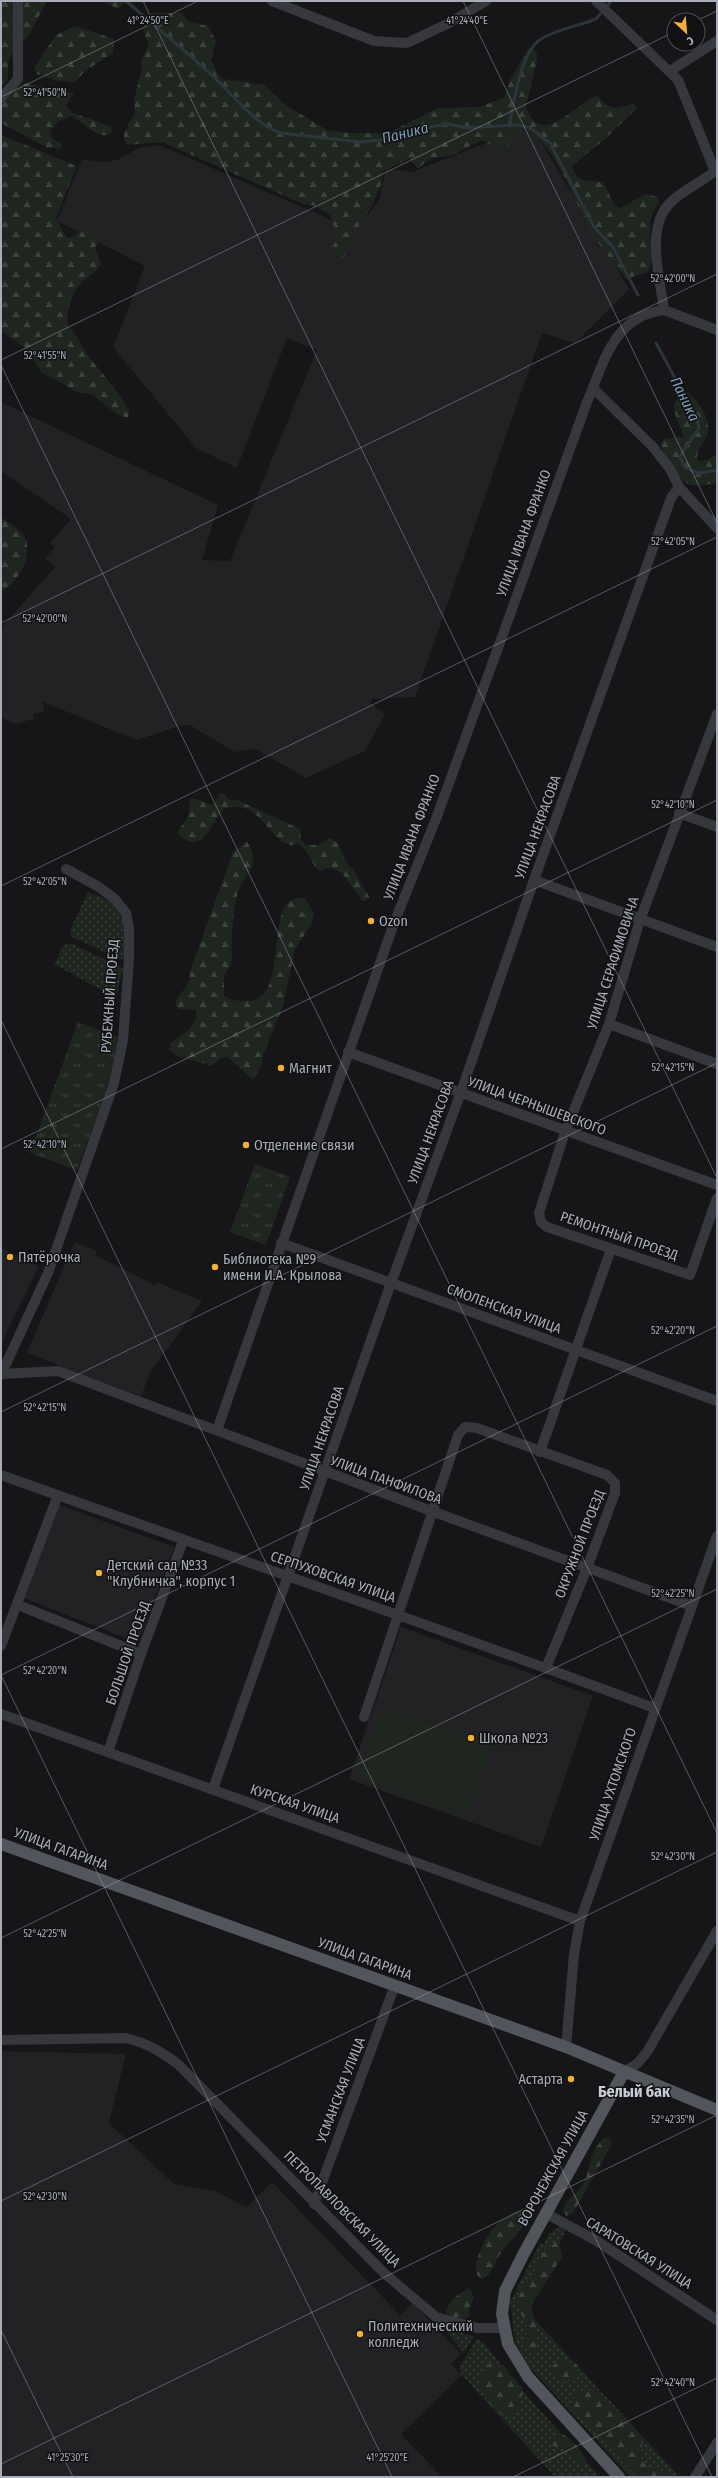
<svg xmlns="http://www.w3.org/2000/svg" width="718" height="2478" viewBox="0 0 718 2478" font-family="'Fira Sans Condensed',sans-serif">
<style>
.built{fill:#222225}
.grass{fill:url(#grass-dots)}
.forest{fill:url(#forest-firs)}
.park{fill:url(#park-tufts)}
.pitch{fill:#1e261f}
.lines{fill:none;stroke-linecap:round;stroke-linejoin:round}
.stream{stroke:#2c353c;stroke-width:3}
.minor{stroke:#37383d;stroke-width:10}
.major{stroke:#53555c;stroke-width:12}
.ticks{fill:none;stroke:#a8adb8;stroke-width:1;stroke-opacity:0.45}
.poi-dot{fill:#f2b134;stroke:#111113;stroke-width:1.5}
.labels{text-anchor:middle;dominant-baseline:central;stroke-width:3;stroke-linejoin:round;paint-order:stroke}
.street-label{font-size:14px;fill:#a8adb8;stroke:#111113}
.poi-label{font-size:14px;fill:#a8adb8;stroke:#111113;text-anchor:start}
.water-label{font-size:15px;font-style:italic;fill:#7f9bb3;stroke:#111113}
.quarter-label{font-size:16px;font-weight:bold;fill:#c9ccd4;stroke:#111113}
.ticks-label{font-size:10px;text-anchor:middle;fill:#a8adb8;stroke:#111113;stroke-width:3;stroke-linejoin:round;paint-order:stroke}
</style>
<defs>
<pattern id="grass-dots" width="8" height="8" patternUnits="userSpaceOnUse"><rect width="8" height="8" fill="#1e261f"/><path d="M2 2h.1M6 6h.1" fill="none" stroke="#3c433d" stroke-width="1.8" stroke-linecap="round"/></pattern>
<pattern id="forest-firs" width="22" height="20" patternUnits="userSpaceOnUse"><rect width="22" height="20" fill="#1e261f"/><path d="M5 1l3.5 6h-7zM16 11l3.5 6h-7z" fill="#3c433d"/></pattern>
<pattern id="park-tufts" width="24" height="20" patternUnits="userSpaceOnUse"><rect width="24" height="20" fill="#1e261f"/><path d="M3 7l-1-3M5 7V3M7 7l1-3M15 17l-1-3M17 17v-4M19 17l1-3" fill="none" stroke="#3c433d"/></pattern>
</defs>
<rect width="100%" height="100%" fill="#161618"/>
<g class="built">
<path d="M529,122l100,167 -54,54 -33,-10 -127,364 -43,2 -2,4 15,11 -20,37 -59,27 -50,-29 -22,3 -44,-27h-8l-45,15 -94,-38 1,10 -11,2 1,5 -21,5 -12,-7v-89l54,-61 -10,-9 10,-11 -5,-4 21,-24 -70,-48v-69l217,103 -16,55 28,1 87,-211 -30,-12 -50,130 -41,-20 -83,-101 32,-81 -88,-45 25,-62 19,3 17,-2 22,-13 19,-2 164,71 19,13 24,-12 13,-17 7,-31 26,3 72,-28z"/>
<path d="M75,1242l22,9 -2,4 60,30 2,-3 45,19 -51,70 -10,25 -62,-22 -52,-22z"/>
<path d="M1,1248l38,18 -38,78z"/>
<path d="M59,1505l115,42 -36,96 -114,-45z"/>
<path d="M401,1627l192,69 -52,151 -192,-68z"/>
<path d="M1,2051l125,3 -17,69 65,61 42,7 30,16 26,-25 128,133 13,-12 48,51 -10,10 11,11 -61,59 41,43h-441z"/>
</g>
<g class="grass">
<path d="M88,892c8,4 21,8 28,14 10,10 9,42 8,55l-52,-24 -2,-6z"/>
<path d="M70,943l53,25 -7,30 -62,-34 10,-19z"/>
<path d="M559,2226l6,3v4l-39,77 154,167h-50l-103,-113 -12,-23 -5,-39 30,-59 4,1 4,-9z"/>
<path d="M442,2327l32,9 -10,17z"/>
<path d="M477,2338l7,5 35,44 81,90h-45l-93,-102 -3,-7z"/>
</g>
<g class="forest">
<path d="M1,1h46l-17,32 -20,24 -2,7v14l-7,9z"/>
<path d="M103,1h24l-9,8z"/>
<path d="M150,13h31l8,9 19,4 8,15 -5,18 7,16 6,4 40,6 23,21 40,24 24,3h37l50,-25 41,-1 25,-9 6,-18 19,-32 5,1 3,5v6l-11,46c13,43 47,2 67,-9l5,-1c11,16 20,13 36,7l3,5 -31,30 -34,28c6,18 16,14 31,16l12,24 6,2 24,-14 13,3 1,6c-18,17 -1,48 -11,69l-22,7c-12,-16 -26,-32 -36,-50 -15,-26 -37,-90 -66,-100l-12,11 -6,11 -5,1 -9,-7 -10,-5 -32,16 -18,2 -14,10 -9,-9 -26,12 -1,11 -10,24 -20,30 -9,23c-7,-1 -10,-4 -11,-11l6,-11 -8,-22 -14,-9 -13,-2 -141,-62 -34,3 -4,-5v-7l11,-21 -1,-12 8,-32 -1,-6 8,-17c-5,-12 -10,-21 1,-32z"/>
<path d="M75,26l39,13 -1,14 -28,18 -10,11 -17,-1 -21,-7 -3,-6 22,-33z"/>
<path d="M25,83l49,10 -8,13 7,7 37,13 3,5c-11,14 -32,-11 -42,-15l-12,5 -9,10 2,7 10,6 -1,5 -15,-2 -45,-24v-20l12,-14z"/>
<path d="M1,135l76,31 -21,52 10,19 3,1 13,-8 13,4 4,5 -4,9 6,16c-5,8 -11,11 -18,17 -11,11 -18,30 -15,45 9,8 12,17 19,28 7,10 41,48 42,58 0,1 -1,4 -1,6l-11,-4 -26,-20 -14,-2 -36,-20 -17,-25 -23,-16z"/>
<path d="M687,392c10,6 24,27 21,40 -3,12 -13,16 -10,29h6l13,-6v28c-7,1 -18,3 -25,2 -15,-4 -30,-27 -31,-42l4,-4 18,-2c-2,-19 -21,-31 4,-45z"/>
<path d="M1,517c7,6 21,13 24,21 9,17 -8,47 -24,53z"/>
<path d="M220,793l6,2 3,5h8l63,29 1,11 5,5h12l12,-7 8,5 8,19 8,9 16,27 -6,3c-14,-10 -21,-42 -44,-30 -10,-7 -10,-21 -22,-27 -19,8 -33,-28 -51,-35 -7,-3 -15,-1 -22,-1 -15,13 -21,52 -48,25l11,-16 2,-18c9,-2 15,6 24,5z"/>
<path d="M247,842c17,24 -5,32 -10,54 -4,18 -6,43 -5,62l-1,7 -7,11v20c7,4 12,5 20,5 43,5 24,-79 44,-98 4,-5 10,-5 17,-5l9,15 -3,12 -16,24 -12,57 -20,49 -1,10 -9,15 -25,-23 -7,1 -10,8c-13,-6 -31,-6 -42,-16l1,-7 19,-13 8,-13 -1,-7 -18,-1 -3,-5c5,-14 15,-15 15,-33l43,-119z"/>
<path d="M605,2137l5,2 2,5 -39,69 -7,3 -3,-5c1,-11 12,-15 18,-24 11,-15 5,-33 24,-50z"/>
<path d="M515,2211h5l6,2 1,6c-7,14 -18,23 -27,35 -6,9 -8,21 -18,25 -17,-8 6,-46 15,-55 5,-6 12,-7 18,-13z"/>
<path d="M555,2242l5,4 2,11 -31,48c3,18 10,27 4,46l-6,3c-7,-7 -3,-15 -3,-24 0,-10 -8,-19 -8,-29 1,-11 9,-19 14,-28 8,-12 8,-22 23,-31z"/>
<path d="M470,2288l4,10 -5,12v7l-7,3 -14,-3 -2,-5c4,-13 12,-18 24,-24z"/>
<path d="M560,2360h11c10,6 9,12 5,21l-8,2 -17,-10 -1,-5z"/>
<path d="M493,2362l11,3 7,11 12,12 -4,22c-18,15 -36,-10 -39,-26 -1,-6 3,-12 4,-18z"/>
<path d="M598,2389l11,17 30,29 3,8v17l4,6 23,6 5,5h-37l-17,-17 -5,-11 -23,-20 -5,-8 -13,-5 -5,-8 6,-14 9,-4z"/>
<path d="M562,2434c9,4 19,16 24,25l-3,4 -18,-13 -19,-7 5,-5z"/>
</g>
<g class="park">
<path d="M78,1022l40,15c-6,46 -25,89 -41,133l-47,-17z"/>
<path d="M255,1164l35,13 -24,68 -36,-13z"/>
</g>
<path class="pitch" d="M383,1707l110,39 -26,71 -109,-40z"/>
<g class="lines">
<g class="stream">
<path d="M126,1c29,25 60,50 88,76 20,19 40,47 67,56l79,9 20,-2 26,-9 42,-7 19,4 49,-3 13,2 21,16 44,84 19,20 25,48"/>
<path d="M608,5l3,-4"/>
<path d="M509,126c5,-23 11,-74 32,-87 16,-10 37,-13 55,-20l4,-5"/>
<path d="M656,343l41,76 2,9c-7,11 -14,18 -19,29l5,11 15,5 17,-3"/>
</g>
<g class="minor">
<path d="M272,1l102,40 33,2 42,-20 37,-22"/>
<path d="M596,1l82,79 37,91c-13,11 -30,18 -43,30 -28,25 -12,77 -8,109"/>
<path d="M670,71l47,-30"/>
<path d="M1,98l17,-19v-78"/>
<path d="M593,388l60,59 17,22 9,18 38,41"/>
<path d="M717,714l-77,206 -31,104 -44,108 -26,81 2,9 6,5 143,48 27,-77"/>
<path d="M679,813l38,14"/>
<path d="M534,880l183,67"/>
<path d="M609,1024l108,40"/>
<path d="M348,1052l369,133"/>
<path d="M281,1243l436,158"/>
<path d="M1,1374l57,-3 376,141 258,94"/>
<path d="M1,1375l47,-102 66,-190 9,-43 6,-81v-31l-3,-15 -11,-14 -16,-12 -33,-18"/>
<path d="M217,1430l177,-507 42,-104 151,-417c17,-39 26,-86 77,-92l53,20"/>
<path d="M540,1452l71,-203"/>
<path d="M1,1475c218,78 437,152 653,233"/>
<path d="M18,1605l123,49"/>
<path d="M1,1646l57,-151"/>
<path d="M1,1714l579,207"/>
<path d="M364,1717l94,-282 7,-8 12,1 130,47 8,8v10l-28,75 -41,100"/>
<path d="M108,1752l33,-98 42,-113"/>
<path d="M213,1789l178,-506 70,-191 73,-212 137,-382 8,-11"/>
<path d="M1,2040l125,-2c21,5 36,14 53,27l205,208 52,44 41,11h26"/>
<path d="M566,2047l8,-93 6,-33 137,-385"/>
<path d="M624,2072l13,-8 10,-12 70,-121"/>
<path d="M314,2204l81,-219"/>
<path d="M545,2213l52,28 120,79"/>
<path d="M695,2477l22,-34"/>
</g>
<g class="major">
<path d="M1,1844l565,203 151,63"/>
<path d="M619,2477l-91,-100 -20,-33 -6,-30 3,-23 18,-36 101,-183"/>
</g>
</g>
<path class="ticks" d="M143,1l574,1177M463,1l254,522M698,20l19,-9M1,97l197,-96M1,360l673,-328M1,365l716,1468M1,623l716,-349M1,886l716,-349M1,1020l711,1457M1,1149l716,-349M1,1412l716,-349M1,1675l391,802M1,1675l716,-349M1,1938l716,-349M1,2201l716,-349M1,2330l72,147M1,2464l716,-349M513,2477l204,-99"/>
<g class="poi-dot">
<circle cx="371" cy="921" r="4"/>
<circle cx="281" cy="1068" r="4"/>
<circle cx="246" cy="1145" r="4"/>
<circle cx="10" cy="1257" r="4"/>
<circle cx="215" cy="1267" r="4"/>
<circle cx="99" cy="1573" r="4"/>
<circle cx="471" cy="1738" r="4"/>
<circle cx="571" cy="2079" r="4"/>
<circle cx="360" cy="2334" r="4"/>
</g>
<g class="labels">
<g class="street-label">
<text transform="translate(524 533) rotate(-70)">УЛИЦА ИВАНА ФРАНКО</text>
<text transform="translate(538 827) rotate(-70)">УЛИЦА НЕКРАСОВА</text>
<text transform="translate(412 837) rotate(-69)">УЛИЦА ИВАНА ФРАНКО</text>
<text transform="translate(613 963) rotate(-72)">УЛИЦА СЕРАФИМОВИЧА</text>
<text transform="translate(110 996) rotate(-86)">РУБЕЖНЫЙ ПРОЕЗД</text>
<text transform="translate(537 1106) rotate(20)">УЛИЦА ЧЕРНЫШЕВСКОГО</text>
<text transform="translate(431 1132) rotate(-70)">УЛИЦА НЕКРАСОВА</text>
<text transform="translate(619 1236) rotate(19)">РЕМОНТНЫЙ ПРОЕЗД</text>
<text transform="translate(504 1309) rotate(20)">СМОЛЕНСКАЯ УЛИЦА</text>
<text transform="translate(322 1438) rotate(-71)">УЛИЦА НЕКРАСОВА</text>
<text transform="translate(386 1480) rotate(20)">УЛИЦА ПАНФИЛОВА</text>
<text transform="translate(580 1544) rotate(-69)">ОКРУЖНОЙ ПРОЕЗД</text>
<text transform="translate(333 1577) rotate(19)">СЕРПУХОВСКАЯ УЛИЦА</text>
<text transform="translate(128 1653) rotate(-71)">БОЛЬШОЙ ПРОЕЗД</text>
<text transform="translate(613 1784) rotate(-71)">УЛИЦА УХТОМСКОГО</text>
<text transform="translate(295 1804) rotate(19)">КУРСКАЯ УЛИЦА</text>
<text transform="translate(61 1849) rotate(20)">УЛИЦА ГАГАРИНА</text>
<text transform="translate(365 1959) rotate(20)">УЛИЦА ГАГАРИНА</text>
<text transform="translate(341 2090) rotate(-69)">УСМАНСКАЯ УЛИЦА</text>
<text transform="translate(553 2168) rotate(-61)">ВОРОНЕЖСКАЯ УЛИЦА</text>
<text transform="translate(342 2209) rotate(45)">ПЕТРОПАВЛОВСКАЯ УЛИЦА</text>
<text transform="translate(639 2253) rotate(32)">САРАТОВСКАЯ УЛИЦА</text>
</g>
<g class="poi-label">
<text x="379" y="921">Ozon</text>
<text x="289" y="1068">Магнит</text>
<text x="254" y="1145">Отделение связи</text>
<text x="18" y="1257">Пятёрочка</text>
<text x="223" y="1259">Библиотека №9<tspan x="223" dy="16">имени И.А. Крылова</tspan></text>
<text x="107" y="1565">Детский сад №33<tspan x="107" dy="16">"Клубничка", корпус 1</tspan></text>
<text x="479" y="1738">Школа №23</text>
<text x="563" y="2079" text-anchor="end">Астарта</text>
<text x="368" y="2326">Политехнический<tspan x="368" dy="16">колледж</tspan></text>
</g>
<g class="water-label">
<text transform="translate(405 133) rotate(-14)">Паника</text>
<text transform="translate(685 399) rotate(64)">Паника</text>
</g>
<g class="quarter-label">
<text x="634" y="2091">Белый бак</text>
</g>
</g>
<g class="ticks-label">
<text x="148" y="24">41°24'50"E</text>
<text x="467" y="24">41°24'40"E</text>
<text x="45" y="96">52°41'50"N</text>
<text x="673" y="282">52°42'00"N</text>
<text x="45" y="359">52°41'55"N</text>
<text x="673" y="545">52°42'05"N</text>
<text x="45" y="622">52°42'00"N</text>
<text x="673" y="808">52°42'10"N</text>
<text x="45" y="885">52°42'05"N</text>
<text x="673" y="1071">52°42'15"N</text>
<text x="45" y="1148">52°42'10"N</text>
<text x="673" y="1334">52°42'20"N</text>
<text x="45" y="1411">52°42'15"N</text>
<text x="673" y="1597">52°42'25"N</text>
<text x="45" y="1674">52°42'20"N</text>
<text x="673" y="1860">52°42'30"N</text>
<text x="45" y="1937">52°42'25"N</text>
<text x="673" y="2123">52°42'35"N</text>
<text x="45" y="2200">52°42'30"N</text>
<text x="673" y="2386">52°42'40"N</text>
<text x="68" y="2461">41°25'30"E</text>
<text x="387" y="2461">41°25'20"E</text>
</g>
<rect width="718" height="2478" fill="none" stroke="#a8adb8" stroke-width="4"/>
<g transform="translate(686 32) rotate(154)"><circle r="19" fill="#111113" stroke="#4d4f55"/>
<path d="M0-3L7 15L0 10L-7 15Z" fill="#f2b134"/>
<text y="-6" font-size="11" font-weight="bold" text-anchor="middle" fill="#a8adb8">С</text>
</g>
</svg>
